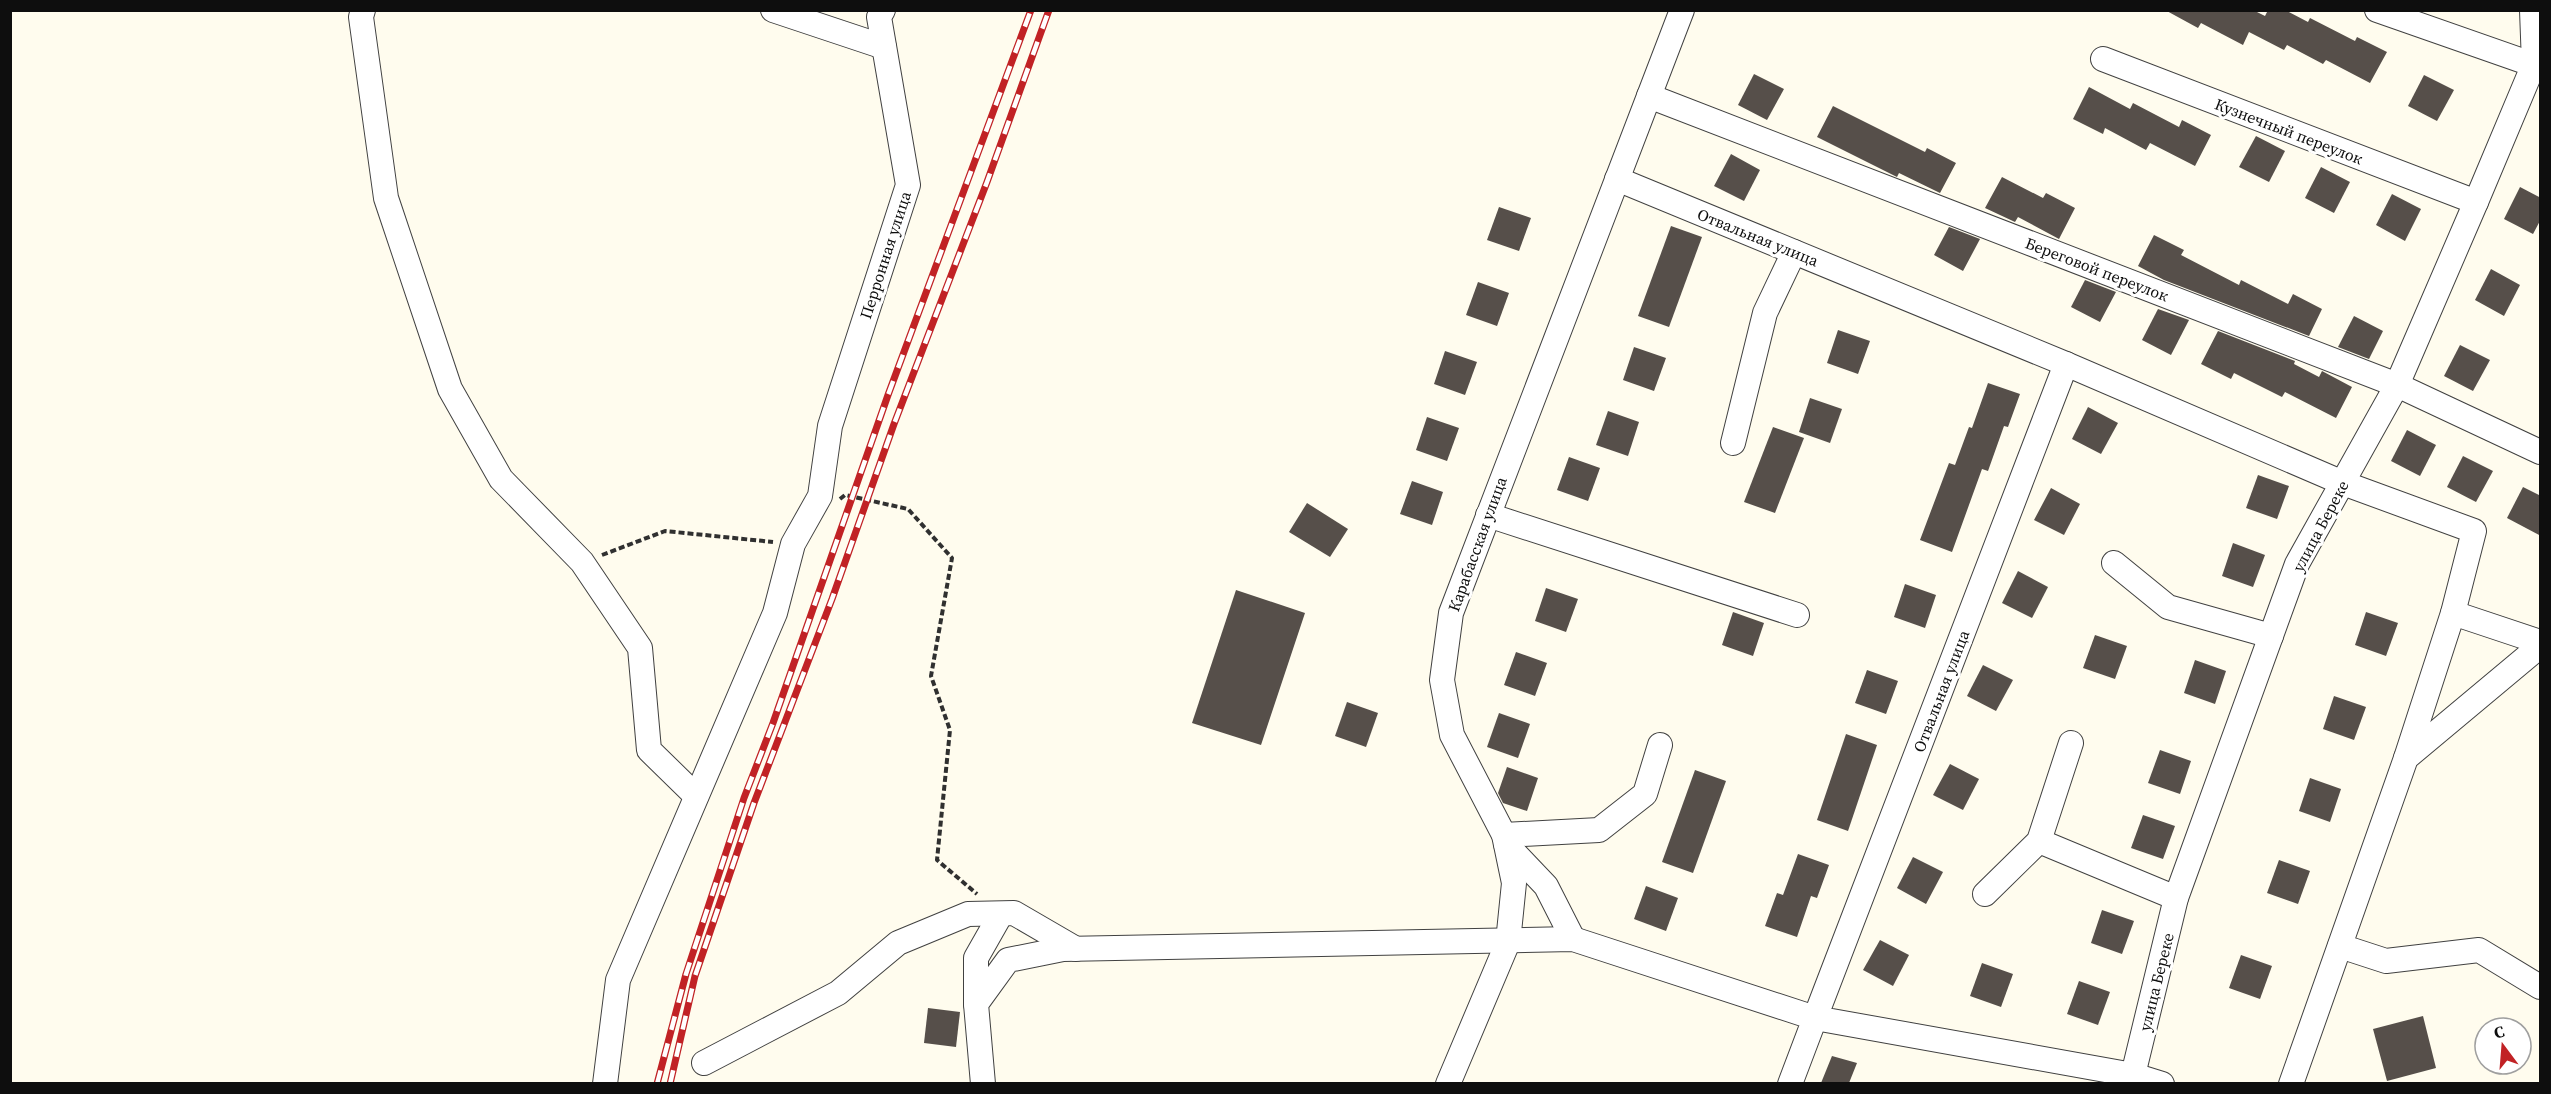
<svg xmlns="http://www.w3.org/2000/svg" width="2551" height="1094" viewBox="0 0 2551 1094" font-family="'Source Serif 4',serif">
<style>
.building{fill:#564f4a}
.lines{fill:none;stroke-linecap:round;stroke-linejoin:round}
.minor-casing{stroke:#414141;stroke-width:26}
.path{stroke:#303030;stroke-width:4;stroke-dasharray:6 3;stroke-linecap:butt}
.minor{stroke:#fff;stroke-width:24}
.rail-casing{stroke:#c12225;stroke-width:7}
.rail{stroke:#fff;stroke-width:4.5;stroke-dasharray:14;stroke-linecap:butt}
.labels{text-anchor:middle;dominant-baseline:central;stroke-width:6;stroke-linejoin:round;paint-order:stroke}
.street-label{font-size:16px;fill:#0e0e0e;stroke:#fff}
</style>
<rect width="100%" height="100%" fill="#fffcee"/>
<g class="building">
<path d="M2165,10h88l12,6 3,-6h17l23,12 2,-4 45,23 2,-4 30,15 -17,31 -44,-23 -3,4 -36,-19 -3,5 -35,-18 -6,13 -42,-22 -3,5z"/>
<path d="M1754,74l30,15 -17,31 -29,-15z"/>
<path d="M2424,75l30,15 -17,31 -29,-15z"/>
<path d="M2089,87l41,22 3,-6 46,24 3,-7 29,15 -16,31 -45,-23 -4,7 -41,-22 -2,6 -30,-15z"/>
<path d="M1833,106l92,46 2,-4 29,15 -16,30 -41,-20 -2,4 -80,-40z"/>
<path d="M2256,136l29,15 -16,31 -30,-15z"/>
<path d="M1731,154l29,16 -16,31 -30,-15z"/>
<path d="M2321,167l29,15 -16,31 -29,-15z"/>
<path d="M2002,177l41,21 3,-5 29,15 -16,31 -41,-22 -3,5 -30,-14z"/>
<path d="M2520,187l21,11v21l-8,15 -29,-15z"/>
<path d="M2392,194l29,15 -16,32 -29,-16z"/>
<path d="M1499,207l32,11 -12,33 -32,-11z"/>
<path d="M1671,226l31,11 -33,90 -31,-11z"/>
<path d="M1949,227l31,12 -17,32 -29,-16z"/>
<path d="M2154,235l30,15 -3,5 58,30 2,-5 47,24 5,-10 29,15 -13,27 -145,-56 -26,-14z"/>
<path d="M2491,269l29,16 -16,31 -29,-16z"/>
<path d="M2085,280l31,12 -16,30 -29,-15z"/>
<path d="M1478,282l31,11 -12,33 -31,-11z"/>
<path d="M2158,309l31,11 -18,35 -29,-15z"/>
<path d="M2354,316l29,15 -14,28 -31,-12z"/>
<path d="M1838,330l32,11 -12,33 -31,-11z"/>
<path d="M2218,331l77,30 -1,3 25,13 3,-6 30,16 -16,31 -51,-26 -3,5 -48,-24 -3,6 -30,-15z"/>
<path d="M2460,345l30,15 -17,31 -29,-15z"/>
<path d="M1634,347l32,11 -12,33 -31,-11z"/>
<path d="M1445,351l32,11 -12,33 -31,-11z"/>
<path d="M1988,383l32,11 -12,33 -4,-1 -16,45 -6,-2 -30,83 -32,-12 29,-77 6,2 14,-38 3,1z"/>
<path d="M1810,398l32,11 -12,34 -31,-11z"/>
<path d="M2088,407l30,16 -17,31 -29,-15z"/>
<path d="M1608,411l31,11 -11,34 -32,-11z"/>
<path d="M1427,417l32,11 -12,33 -31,-11z"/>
<path d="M1773,427l31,11 -29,75 -31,-11z"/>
<path d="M2407,430l29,15 -16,31 -29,-15z"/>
<path d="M2463,456l30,15 -17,31 -29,-15z"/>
<path d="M1569,457l31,11 -12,33 -31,-11z"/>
<path d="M2258,475l31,11 -12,33 -31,-11z"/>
<path d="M1412,481l31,11 -11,33 -32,-11z"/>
<path d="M2523,487l18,9v40l-34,-18z"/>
<path d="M2051,488l29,16 -16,31 -30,-15z"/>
<path d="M1307,503l41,26 -18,28 -41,-25z"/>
<path d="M2233,543l32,12 -12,32 -31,-11z"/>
<path d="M2018,571l30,16 -16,31 -30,-15z"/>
<path d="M1905,584l31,11 -11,33 -31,-11z"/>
<path d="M1546,588l32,11 -12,33 -31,-11z"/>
<path d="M1236,590l69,23 -44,132 -69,-22z"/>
<path d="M1733,612l31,11 -11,33 -31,-11z"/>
<path d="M2366,612l32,11 -12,33 -31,-11z"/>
<path d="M2095,635l32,11 -12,33 -32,-11z"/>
<path d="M1516,652l31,11 -12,33 -31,-11z"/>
<path d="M2195,660l31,11 -11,33 -31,-11z"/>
<path d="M1983,665l30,15 -17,31 -29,-15z"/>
<path d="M1867,670l31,11 -12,33 -31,-11z"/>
<path d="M2334,696l32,11 -12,33 -31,-11z"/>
<path d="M1347,702l31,11 -12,34 -31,-11z"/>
<path d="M1499,713l31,11 -12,34 -31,-11z"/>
<path d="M1846,734l31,11 -29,86 -31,-11z"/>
<path d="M2160,750l31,11 -11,33 -32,-11z"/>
<path d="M1950,764l29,15 -16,31 -30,-15z"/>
<path d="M1507,767l31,11 -11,33 -24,-8 -5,-10z"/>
<path d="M1695,770l31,11 -33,92 -31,-11z"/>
<path d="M2310,778l31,11 -11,33 -31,-11z"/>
<path d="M2143,815l32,11 -12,33 -32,-11z"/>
<path d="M1798,854l31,11 -12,33 -6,-2 -14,41 -32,-11 12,-33 6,2z"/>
<path d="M1913,857l30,15 -17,32 -29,-16z"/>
<path d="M2279,860l31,11 -12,33 -31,-11z"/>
<path d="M1646,886l32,12 -12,33 -32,-12z"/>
<path d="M2102,910l32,11 -12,33 -31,-11z"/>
<path d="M1880,940l29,15 -16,31 -30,-16z"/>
<path d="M2241,955l31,11 -12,33 -31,-11z"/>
<path d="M1982,963l31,11 -12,33 -31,-11z"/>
<path d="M2079,981l31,11 -12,33 -31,-11z"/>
<path d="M928,1008l32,4 -4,35 -32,-4z"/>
<path d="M2423,1016l13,52 -49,13 -14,-52z"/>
<path d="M1832,1056l25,7 -8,20h-28z"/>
</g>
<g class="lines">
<g class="minor-casing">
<g id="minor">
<path d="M363,10l-2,7 25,181 64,191 51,90 81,83 58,86 9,102 47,46"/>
<path d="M773,10l111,37"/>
<path d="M2377,10l163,57"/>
<path d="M2103,59l373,143"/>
<path d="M1649,96l748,289 143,67"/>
<path d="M1617,179l449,185 277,119 131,48 -21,82 -47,145"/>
<path d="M2066,364l-251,654 318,57 29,9"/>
<path d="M1733,443l32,-130 29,-61"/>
<path d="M1488,515l309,100"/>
<path d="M2114,563l54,44 103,29"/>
<path d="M2453,613l87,29"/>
<path d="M1504,835l95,-5 46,-36 15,-49"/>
<path d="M2039,841l137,57"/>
<path d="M1506,844l40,42 27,53"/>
<path d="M1985,894l54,-53 32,-98"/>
<path d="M2340,946l46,15 93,-11 61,37"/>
<path d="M976,1004v-46l25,-44"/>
<path d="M704,1063l134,-70 60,-50 70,-29 46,-1 62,36"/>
<path d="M2133,1075l43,-177 121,-334 100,-179 79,-183 58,-138 -2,-54"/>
<path d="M605,1084l13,-104 157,-367 18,-69 27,-48 10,-70 78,-241 -29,-168 4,-7"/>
<path d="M983,1084l-7,-80 32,-44 55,-11 510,-10 242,79 -25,66"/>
<path d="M1448,1084l60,-142 6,-59 -10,-48 -52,-100 -10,-55 9,-67 231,-603"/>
<path d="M2291,1084l115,-326 134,-112"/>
</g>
</g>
<g class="path">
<path d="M840,499l5,-4 63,14 44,49 -21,118 19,54 -13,130 40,34"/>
<path d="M602,555l63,-24 108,11"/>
</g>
<use href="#minor" class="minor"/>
<g class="rail-casing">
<g id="rail">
<path d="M657,1084l29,-110 58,-176 29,-75 115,-328 143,-385"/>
<path d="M670,1084l25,-108 59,-173 78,-204 62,-175 93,-242 62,-172"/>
</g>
</g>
<use href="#rail" class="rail"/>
</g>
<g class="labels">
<g class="street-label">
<text transform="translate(2289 131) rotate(21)">Кузнечный переулок</text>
<text transform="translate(1758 237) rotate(22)">Отвальная улица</text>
<text transform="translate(885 255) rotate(-72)">Перронная улица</text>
<text transform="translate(2097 269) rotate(21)">Береговой переулок</text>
<text transform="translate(2320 526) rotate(-62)">улица Береке</text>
<text transform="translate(1477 544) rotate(-70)">Карабасская улица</text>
<text transform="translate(1941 691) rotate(-69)">Отвальная улица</text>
<text transform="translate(2156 982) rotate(-76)">улица Береке</text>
</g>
</g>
<rect width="2551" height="1094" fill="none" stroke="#0e0e0e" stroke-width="24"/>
<g transform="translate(2503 1046) rotate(344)"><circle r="28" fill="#ffffff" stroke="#9f9f9f" stroke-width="1.5"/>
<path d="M0-4.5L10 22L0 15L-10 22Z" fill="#c12225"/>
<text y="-9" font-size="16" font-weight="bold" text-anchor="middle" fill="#0e0e0e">С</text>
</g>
</svg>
